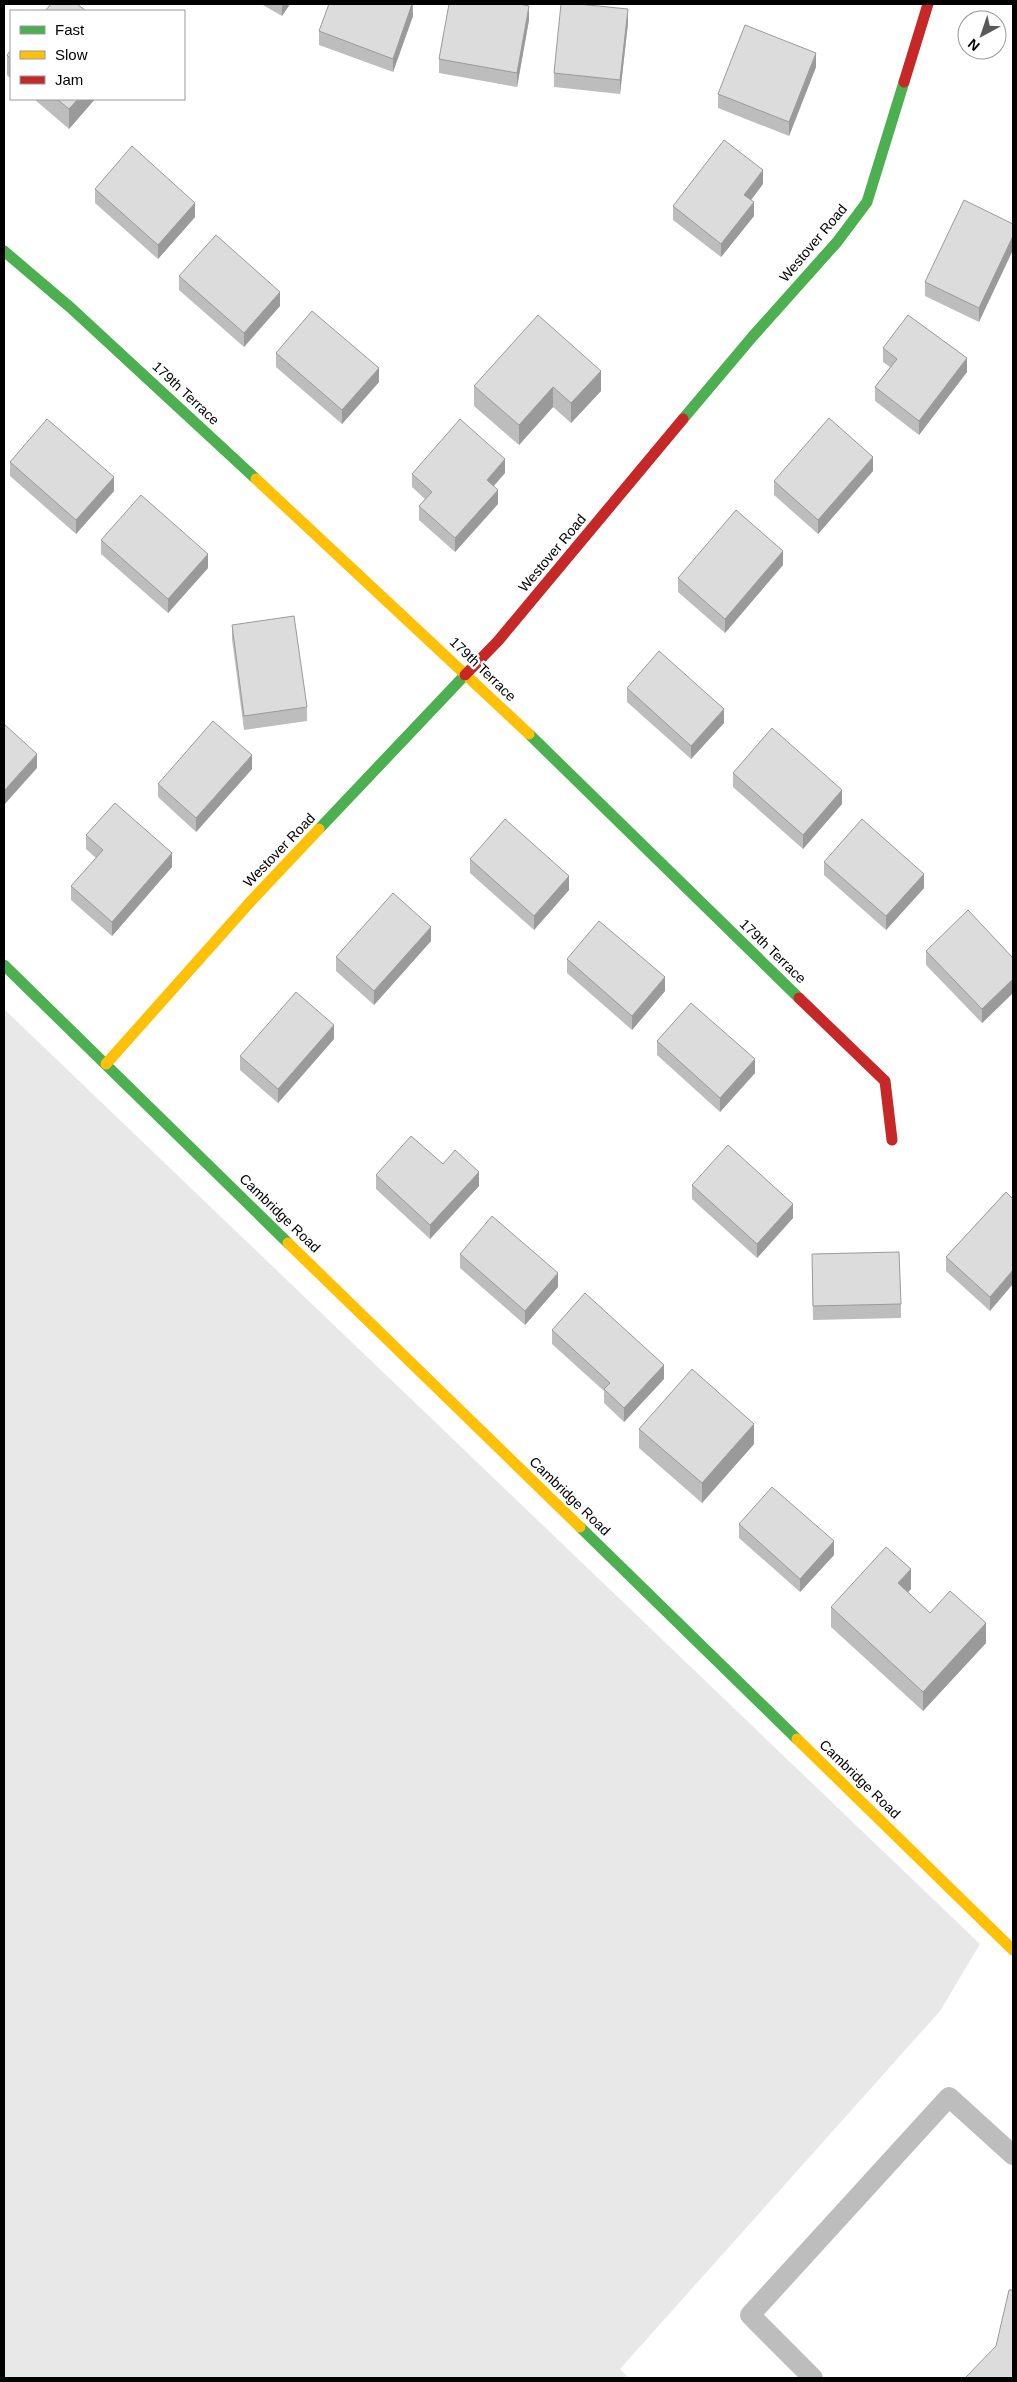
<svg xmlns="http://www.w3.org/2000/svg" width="1017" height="2382" viewBox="0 0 1017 2382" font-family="Arial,sans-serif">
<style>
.green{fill:#e8e8e8}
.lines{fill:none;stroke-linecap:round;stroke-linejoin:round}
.lane{stroke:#bdbdbd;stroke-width:20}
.fast{stroke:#4caf50;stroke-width:11}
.slow{stroke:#ffc107;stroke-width:11}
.jam{stroke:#c62828;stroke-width:11}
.wall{fill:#bdbdbd}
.shaded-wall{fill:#9a9a9a}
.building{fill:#dcdcdc;stroke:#9a9a9a}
.labels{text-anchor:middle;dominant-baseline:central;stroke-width:5;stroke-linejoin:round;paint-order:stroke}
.street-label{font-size:14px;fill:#000;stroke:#fff}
</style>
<rect width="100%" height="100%" fill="#fff"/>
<path class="green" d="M4,1009l976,935 -40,67 -320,358 9,9h-625z"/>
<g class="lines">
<path class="lane" d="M813,2378l-63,-63 199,-218 64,58"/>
<g class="fast">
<path d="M4,251l67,57 185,171"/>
<path d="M683,419l70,-83 84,-94 30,-40 37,-120"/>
<path d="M529,734l270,264"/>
<path d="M319,829l146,-154"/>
<path d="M4,965l284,278"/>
<path d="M580,1527l217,212"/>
</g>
<g class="slow">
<path d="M256,479l273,255"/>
<path d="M106,1064l146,-164 67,-71"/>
<path d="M288,1243l292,284"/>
<path d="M797,1739l216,211"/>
</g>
<g class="jam">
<path d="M904,82l24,-78"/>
<path d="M465,675l33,-34 185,-222"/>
<path d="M799,998l86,83 7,59"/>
</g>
</g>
<g class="wall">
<path d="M261,4h29l-8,12z"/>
<path d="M413,4v12l-20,56 -74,-27v-14z"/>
<path d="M529,20l-12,67 -78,-14v-14z"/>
<path d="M628,23l-8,71 -66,-7v-14z"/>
<path d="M11,50v29l-4,-4v-20z"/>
<path d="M816,67l-27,69 -71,-28v-14z"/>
<path d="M34,99h61l-26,30z"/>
<path d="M763,184l-12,16 3,16 -33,41 -48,-37v-14z"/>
<path d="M95,189l100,28 -37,42 -63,-56z"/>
<path d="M1013,224l-34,98 -54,-26v-14z"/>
<path d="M179,276l101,30 -36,41 -65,-57z"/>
<path d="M883,348l84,24 -48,63 -44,-34v-14l15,-20 -7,-5z"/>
<path d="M276,353l103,29 -37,42 -66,-57z"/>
<path d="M601,371v20l-30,32 -18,-16 -34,38 -45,-39v-20z"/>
<path d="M10,462l104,29 -38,43 -66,-58z"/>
<path d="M873,471l-55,63 -44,-39v-14z"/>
<path d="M505,473l-11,13 4,18 -43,48 -36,-32v-14l6,-7 -13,-12v-13z"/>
<path d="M101,540l107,28 -40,45 -67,-59z"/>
<path d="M783,565l-58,68 -47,-41v-14z"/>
<path d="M232,625l75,82v14l-63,9 -12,-91z"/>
<path d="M627,688l97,35 -33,36 -64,-57z"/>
<path d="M252,769l-56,63 -38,-35v-13z"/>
<path d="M733,773l109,31 -39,45 -70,-62z"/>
<path d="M86,835l86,32 -60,69 -41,-36v-14l25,-28 -10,-9z"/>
<path d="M470,859l99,31 -35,40 -64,-57z"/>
<path d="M824,862l100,26 -38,42 -62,-55z"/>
<path d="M431,941l-57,64 -38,-34v-14z"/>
<path d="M926,951l87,7v35l-31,30 -56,-58z"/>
<path d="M567,959l98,32 -33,39 -65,-57z"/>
<path d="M334,1039l-56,64 -38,-33v-14z"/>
<path d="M657,1041l98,32 -35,39 -63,-57z"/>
<path d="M376,1175l103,11 -49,53 -54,-50z"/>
<path d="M692,1185l101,33 -36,40 -65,-59z"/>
<path d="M1006,1192l-16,119 -44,-40v-14z"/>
<path d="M460,1254l98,33 -33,38 -65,-57z"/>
<path d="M812,1268l89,36v14l-88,2z"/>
<path d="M552,1330l112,49 -40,43 -20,-19v-12l-52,-47z"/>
<path d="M639,1429l115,15 -52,59 -63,-55z"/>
<path d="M739,1524l95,31 -34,37 -61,-54z"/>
<path d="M911,1589l-3,3 22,21 56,30 -63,68 -92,-84v-20z"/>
</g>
<g class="shaded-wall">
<path d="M282,4h8l-8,12z"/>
<path d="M412,4l1,12 -20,56v-13z"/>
<path d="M529,6v14l-12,67v-14z"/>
<path d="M628,9v14l-8,71v-14z"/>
<path d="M816,53v14l-27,69v-14z"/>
<path d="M78,99h17l-26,30v-20z"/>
<path d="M763,170v14l-19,25v-14z"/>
<path d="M754,202v14l-33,41v-13z"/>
<path d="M195,203v14l-37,42v-14z"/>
<path d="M1013,236v14l-34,72v-14z"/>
<path d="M280,292v14l-36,41v-14z"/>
<path d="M967,358v14l-48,63v-14z"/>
<path d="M379,368v14l-37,42v-14z"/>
<path d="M601,371v20l-30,32v-20z"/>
<path d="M553,387v20l-34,38v-20z"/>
<path d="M873,457v14l-55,63v-14z"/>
<path d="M505,459v14l-18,20v-13z"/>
<path d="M114,477v14l-38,43v-14z"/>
<path d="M498,490v14l-43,48v-14z"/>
<path d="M783,551v14l-58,68v-14z"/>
<path d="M208,554v14l-40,45v-14z"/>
<path d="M724,709v14l-33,36v-13z"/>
<path d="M37,754v14l-33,37v-14z"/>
<path d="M252,755v14l-56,63v-14z"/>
<path d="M842,790v14l-39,45v-14z"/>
<path d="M172,853v14l-60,69v-14z"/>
<path d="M924,874v14l-38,42v-14z"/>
<path d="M569,876v14l-35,40v-14z"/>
<path d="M431,927v14l-57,64v-14z"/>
<path d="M665,977v14l-33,39v-14z"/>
<path d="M1013,979v14l-31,30v-14z"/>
<path d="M334,1025v14l-56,64v-14z"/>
<path d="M755,1059v14l-35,39v-14z"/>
<path d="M479,1172v14l-49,53v-14z"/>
<path d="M793,1204v14l-36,40v-14z"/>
<path d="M1013,1270v14l-23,27v-14z"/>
<path d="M558,1273v14l-33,38v-14z"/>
<path d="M664,1365v14l-40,43v-14z"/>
<path d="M754,1424v20l-52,59v-20z"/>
<path d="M834,1541v14l-34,37v-13z"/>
<path d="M911,1569v20l-13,14v-20z"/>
<path d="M986,1623v20l-63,68v-19z"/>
</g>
<g class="building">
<path d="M51,4h26l9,7h-41z"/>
<path d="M329,4h83l-19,55 -74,-28z"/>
<path d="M449,4h70l10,2 -12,67 -78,-14z"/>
<path d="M561,4h17l50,5 -8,71 -66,-7z"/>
<path d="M745,25l71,28 -27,69 -71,-28z"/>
<path d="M11,50v9l-4,-4z"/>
<path d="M57,99h21l-9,10z"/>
<path d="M724,140l39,30 -19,25 10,7 -33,42 -48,-38z"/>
<path d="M132,146l63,57 -37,42 -63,-56z"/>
<path d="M964,200l49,24v12l-34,72 -54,-26z"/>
<path d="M216,235l64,57 -36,41 -65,-57z"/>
<path d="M312,311l67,57 -37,42 -66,-57z"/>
<path d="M538,315l63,56 -30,32 -18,-16 -34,38 -45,-39z"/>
<path d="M908,315l59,43 -48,63 -44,-34 22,-28 -14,-11z"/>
<path d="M829,418l44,39 -55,63 -44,-39z"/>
<path d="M47,419l67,58 -38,43 -66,-58z"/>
<path d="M460,419l45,40 -18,21 11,10 -43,48 -36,-32 13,-14 -20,-18z"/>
<path d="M141,495l67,59 -40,45 -67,-59z"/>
<path d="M736,510l47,41 -58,68 -47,-41z"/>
<path d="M294,616l13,91 -63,9 -12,-91z"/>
<path d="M659,651l65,58 -33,37 -64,-58z"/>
<path d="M213,721l39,34 -56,63 -38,-34z"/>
<path d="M4,724l33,30 -33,37z"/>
<path d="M772,728l70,62 -39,45 -70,-62z"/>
<path d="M115,803l57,50 -60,69 -41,-36 32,-36 -17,-15z"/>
<path d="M505,819l64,57 -35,40 -64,-57z"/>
<path d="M862,819l62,55 -38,42 -62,-54z"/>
<path d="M393,893l38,34 -57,64 -38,-34z"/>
<path d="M968,910l45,48v21l-31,30 -56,-58z"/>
<path d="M599,921l66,56 -33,39 -65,-57z"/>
<path d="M296,992l38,33 -56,64 -38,-33z"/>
<path d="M691,1003l64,56 -35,39 -63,-57z"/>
<path d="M411,1136l32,28 12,-14 24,22 -49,53 -54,-50z"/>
<path d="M728,1145l65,59 -36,40 -65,-59z"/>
<path d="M1006,1192l7,7v71l-23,27 -44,-40z"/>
<path d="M492,1216l66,57 -33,38 -65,-57z"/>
<path d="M899,1252l2,52 -88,2 -1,-52z"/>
<path d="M585,1293l79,72 -40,43 -20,-19 6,-6 -58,-53z"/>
<path d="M692,1369l62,55 -52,59 -63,-54z"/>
<path d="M772,1487l62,54 -34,38 -61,-55z"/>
<path d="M886,1547l25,22 -13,14 32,30 20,-22 36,32 -63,69 -92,-85z"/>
<path d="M1009,2290h4v88h-48l31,-32z"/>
</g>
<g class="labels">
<g class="street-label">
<text transform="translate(813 243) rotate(-50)">Westover Road</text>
<text transform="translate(186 393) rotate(43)">179th Terrace</text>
<text transform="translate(552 553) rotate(-50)">Westover Road</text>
<text transform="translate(483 669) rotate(44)">179th Terrace</text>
<text transform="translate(279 850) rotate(-46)">Westover Road</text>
<text transform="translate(773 951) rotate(44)">179th Terrace</text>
<text transform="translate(280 1213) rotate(44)">Cambridge Road</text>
<text transform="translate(570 1496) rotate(44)">Cambridge Road</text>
<text transform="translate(860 1779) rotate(44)">Cambridge Road</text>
</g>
</g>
<rect width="1017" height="2382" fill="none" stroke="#000000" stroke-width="10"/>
<rect x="10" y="10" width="175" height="90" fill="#ffffff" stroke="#999999"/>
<rect x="20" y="26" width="25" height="8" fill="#4caf50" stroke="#999999"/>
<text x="55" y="35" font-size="15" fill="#000000">Fast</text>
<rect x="20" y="51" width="25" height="8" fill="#ffc107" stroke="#999999"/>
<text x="55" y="60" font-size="15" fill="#000000">Slow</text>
<rect x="20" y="76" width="25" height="8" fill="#c62828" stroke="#999999"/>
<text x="55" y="85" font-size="15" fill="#000000">Jam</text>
<g transform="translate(982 35) rotate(220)"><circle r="24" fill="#ffffff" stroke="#999999"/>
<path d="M0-4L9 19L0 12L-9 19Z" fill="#595959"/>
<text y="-8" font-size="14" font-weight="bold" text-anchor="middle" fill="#000000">N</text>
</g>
</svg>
